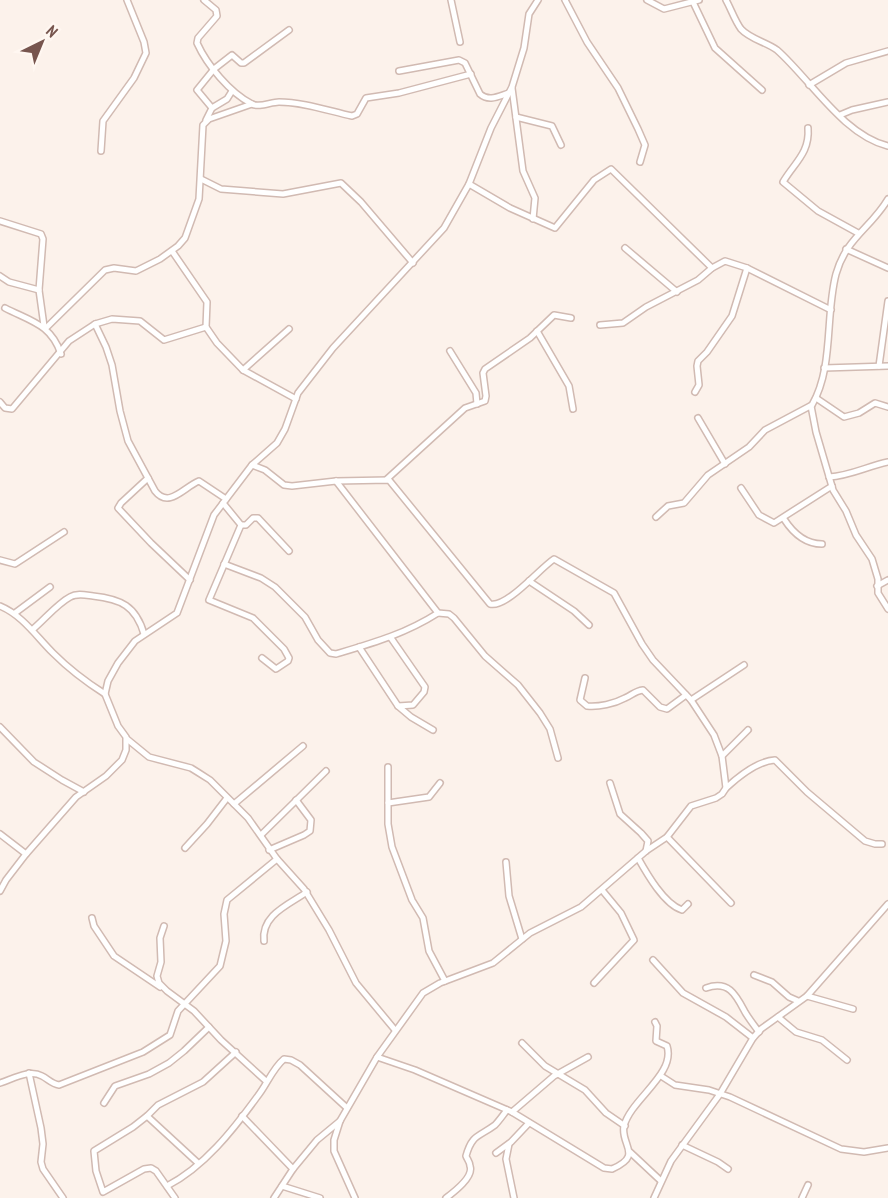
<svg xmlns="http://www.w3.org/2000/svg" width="888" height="1198" viewBox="0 0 888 1198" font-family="'PT Sans Narrow',sans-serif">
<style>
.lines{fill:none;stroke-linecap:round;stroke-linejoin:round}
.minor-casing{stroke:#d1bab2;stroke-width:8}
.minor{stroke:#fff;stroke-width:5}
</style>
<rect width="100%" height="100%" fill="#fcf2eb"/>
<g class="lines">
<g class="minor-casing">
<g id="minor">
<path d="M204,0l12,10 1,6 -19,22 -1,5c10,22 33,50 55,61 7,4 19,-2 27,-2 24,0 50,9 73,14l5,-2 9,-16 33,-5 72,-19"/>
<path d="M451,0l9,42"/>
<path d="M565,0l22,42 31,46 20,41 7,16 -5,17"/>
<path d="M647,0l17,9 35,-9"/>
<path d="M726,0c5,9 9,21 15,29 9,10 25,13 36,21 33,29 66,85 111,96"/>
<path d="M693,2l22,46 47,42"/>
<path d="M399,71l60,-11 6,3 15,31c9,8 19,2 29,-1"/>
<path d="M809,85l37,-22 42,-12"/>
<path d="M512,88l11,83 12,27 -2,21"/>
<path d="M212,108l-15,-18 17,-21 18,-14 9,8h3l45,-33"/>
<path d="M840,115l12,-5 36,-8"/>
<path d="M516,117l36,9 9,19"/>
<path d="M206,120l6,-12 15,-9 5,-8"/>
<path d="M808,128c2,25 -14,35 -25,54l35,29 40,22"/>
<path d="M101,151l2,-30 31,-43 12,-25 -2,-11 -17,-42"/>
<path d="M201,179l20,10 62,5 58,-11 20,19 52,61"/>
<path d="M469,184l41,24 45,20 39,-48 17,-11 101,99"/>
<path d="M0,221l41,13 2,5 -4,51 5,36"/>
<path d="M625,248l52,44"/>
<path d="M846,249l42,19"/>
<path d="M172,251l35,51 -1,25 11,16 26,27 53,29"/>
<path d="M0,276l9,6 30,8"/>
<path d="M5,308c25,13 46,16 56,46"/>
<path d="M95,324l11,23 6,18 8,46 8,30 27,50c14,18 29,-4 44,-10l27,18"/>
<path d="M600,325l23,-2 23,-16 52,-27 14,-12 13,-7 22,7 84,42"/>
<path d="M46,328l59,-58 9,-2 22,3 24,-12 18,-13 7,-8 14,-39 4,-74 6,-6 43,-15"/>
<path d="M537,331l32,55 4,23"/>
<path d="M450,351l26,42 1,11"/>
<path d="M879,366l9,-65"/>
<path d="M824,368l64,-2"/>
<path d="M243,370l46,-41"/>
<path d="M695,392l4,-7 -2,-19 1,-5 9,-9 25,-36 15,-48"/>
<path d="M816,398l28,19 15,-4 16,-10 13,4"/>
<path d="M0,402l5,6 7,1 57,-68 26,-17 17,-5 28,2 24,19 42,-13"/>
<path d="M811,406l5,26 17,58 13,21 10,24 16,24 6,20v14l10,16"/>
<path d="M698,418l27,46"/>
<path d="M252,465l13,5 19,15 8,1 44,-5 53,-1 101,124c17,4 49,-35 64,-45l60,34 28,51 11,16 38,40 23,35 8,21 4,32 -4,6 -6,4 -25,8 -24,31 -21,14 -65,56 -51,26 -37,30 -53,20 -17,10 -46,64 -37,64 -6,19v11l21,47"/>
<path d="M829,477c21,-1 39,-11 59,-15"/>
<path d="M148,478l-27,25 -3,5 33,35 39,37"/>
<path d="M387,479l78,-71 20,-7 1,-5 -3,-23 2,-4 45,-31 24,-23 17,3"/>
<path d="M336,481l102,132 11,1 5,4 31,38 33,29 22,28 10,16 8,29"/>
<path d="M741,488l18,27 15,8 58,-37"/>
<path d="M223,503l18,22 -32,75 44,18 31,31 5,9 -1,3 -12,8 -14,-11"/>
<path d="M656,517l12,-11 16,-3 24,-28 41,-28 16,-17 47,-25c22,-38 13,-89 24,-131 10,-36 35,-46 52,-75"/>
<path d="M784,519c9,14 21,25 38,25"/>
<path d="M241,525h5l7,-7h5l31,33"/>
<path d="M0,560l15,4 49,-32"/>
<path d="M224,564l37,14 14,9 30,30 13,23 12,13 6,1c37,-11 69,-20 102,-41"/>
<path d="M529,581l45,30 15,14"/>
<path d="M877,586l11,-6"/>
<path d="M0,606c22,9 36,30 53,47 16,16 33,29 52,41"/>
<path d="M15,613l35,-26"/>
<path d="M32,630c12,-10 25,-26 38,-33 7,-4 15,-2 23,-1 28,3 43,10 51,38"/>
<path d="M391,638l34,49 -1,5 -11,13 -15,1"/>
<path d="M359,647l39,59 13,11 22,13"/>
<path d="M585,678l-5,22 7,6c12,1 27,-2 38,-8 7,-3 10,-7 18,-8l17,17 7,2 19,-14"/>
<path d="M691,700l53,-35"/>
<path d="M0,727l34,35 28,18 22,12"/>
<path d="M127,739l22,18 42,11 8,5 11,7 38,38 29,41 27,30 25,41 27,53 39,47"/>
<path d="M722,756l26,-26"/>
<path d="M388,767v57l4,23 20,53 11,18 6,33 16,30"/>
<path d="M610,783l10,31 21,19 7,8 -2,10"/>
<path d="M726,788c13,-12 31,-27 49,-28l32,32 58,49 10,3h7"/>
<path d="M388,803l41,-6 11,-14"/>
<path d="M234,804l69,-58"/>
<path d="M0,834l26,20"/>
<path d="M261,835l65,-64"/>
<path d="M667,837l64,66"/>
<path d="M185,848l22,-24 20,-26"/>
<path d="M269,850l35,-15 6,-4 1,-11 -15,-20"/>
<path d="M638,858c9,16 26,46 44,52l6,-6"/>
<path d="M506,862l3,34 13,43"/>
<path d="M0,891l6,-11 20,-26 50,-57 30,-21 16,-16 4,-10v-13l-8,-11 -13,-32 3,-13 10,-18 17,-22 42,-28 37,-98 38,-50 25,-22 8,-14 13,-36 35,-45 111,-120 25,-44 22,-56 21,-41 12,-39 5,-34 9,-14"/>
<path d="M92,918l2,8 20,30 46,31"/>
<path d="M164,926l-4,12 1,24 -4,14 2,7 8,8 27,20 27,29 45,41"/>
<path d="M264,941c-3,-26 24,-36 43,-49"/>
<path d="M653,960l30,33 43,24 27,21"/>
<path d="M754,975l18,7 17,15 9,4"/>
<path d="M594,983l40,-43 -13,-27 -19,-23"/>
<path d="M706,988c23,-8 30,7 39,24 4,7 9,13 14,20"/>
<path d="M807,996l46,13"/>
<path d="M778,1017l18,15 26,8 25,20"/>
<path d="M522,1043l23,23 40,24 21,23 19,13"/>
<path d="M377,1057l38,13 97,42 92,56 8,1c32,-14 8,-24 12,-43 7,-27 52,-52 43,-80l-11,-5 1,-15 -2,-4"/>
<path d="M29,1073l12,55 2,16 -2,18 2,7 20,29"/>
<path d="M661,1076l14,9 34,5 21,7 111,52 23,3 24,-4"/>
<path d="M0,1083c13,-4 29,-14 42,-7 6,3 10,8 17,9l84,-33 27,-17 8,-24 42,-45 6,-25 -2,-27 3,-14 50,-41"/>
<path d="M104,1103l11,-17 34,-12 20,-11 15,-12 25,-24"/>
<path d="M512,1112l42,-36 34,-19"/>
<path d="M147,1116l11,-11 45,-23 33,-30"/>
<path d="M242,1116l51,53"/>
<path d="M509,1144l-3,15 8,39"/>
<path d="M682,1145l36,17 10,7"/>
<path d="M630,1152l31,29"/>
<path d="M496,1153l15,-11 18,-19"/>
<path d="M167,1186c37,-19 66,-56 90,-89 10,-12 15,-28 27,-38l7,1 9,5 47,43"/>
<path d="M282,1186l38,12"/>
<path d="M175,1198l-19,-27 -5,-3 -7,1 -41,23 -7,-21 -2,-20 39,-24 14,-11 51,47"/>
<path d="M274,1198l19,-29 24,-29 23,-19"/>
<path d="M446,1198c8,-6 28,-21 24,-32 0,-4 -3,-7 -4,-10 6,-22 13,-19 29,-31 4,-4 8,-10 12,-15"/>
<path d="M654,1198l17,-37 49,-67 33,-56 8,-9 46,-33 81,-92"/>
<path d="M802,1198l6,-13"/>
</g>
</g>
<use href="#minor" class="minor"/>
</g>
<g transform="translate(42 42) rotate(43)" stroke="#fff7f1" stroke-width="4.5" paint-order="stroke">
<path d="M0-4.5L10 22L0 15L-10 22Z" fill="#77554e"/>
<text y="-9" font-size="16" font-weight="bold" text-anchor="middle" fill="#77554e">N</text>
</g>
</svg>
